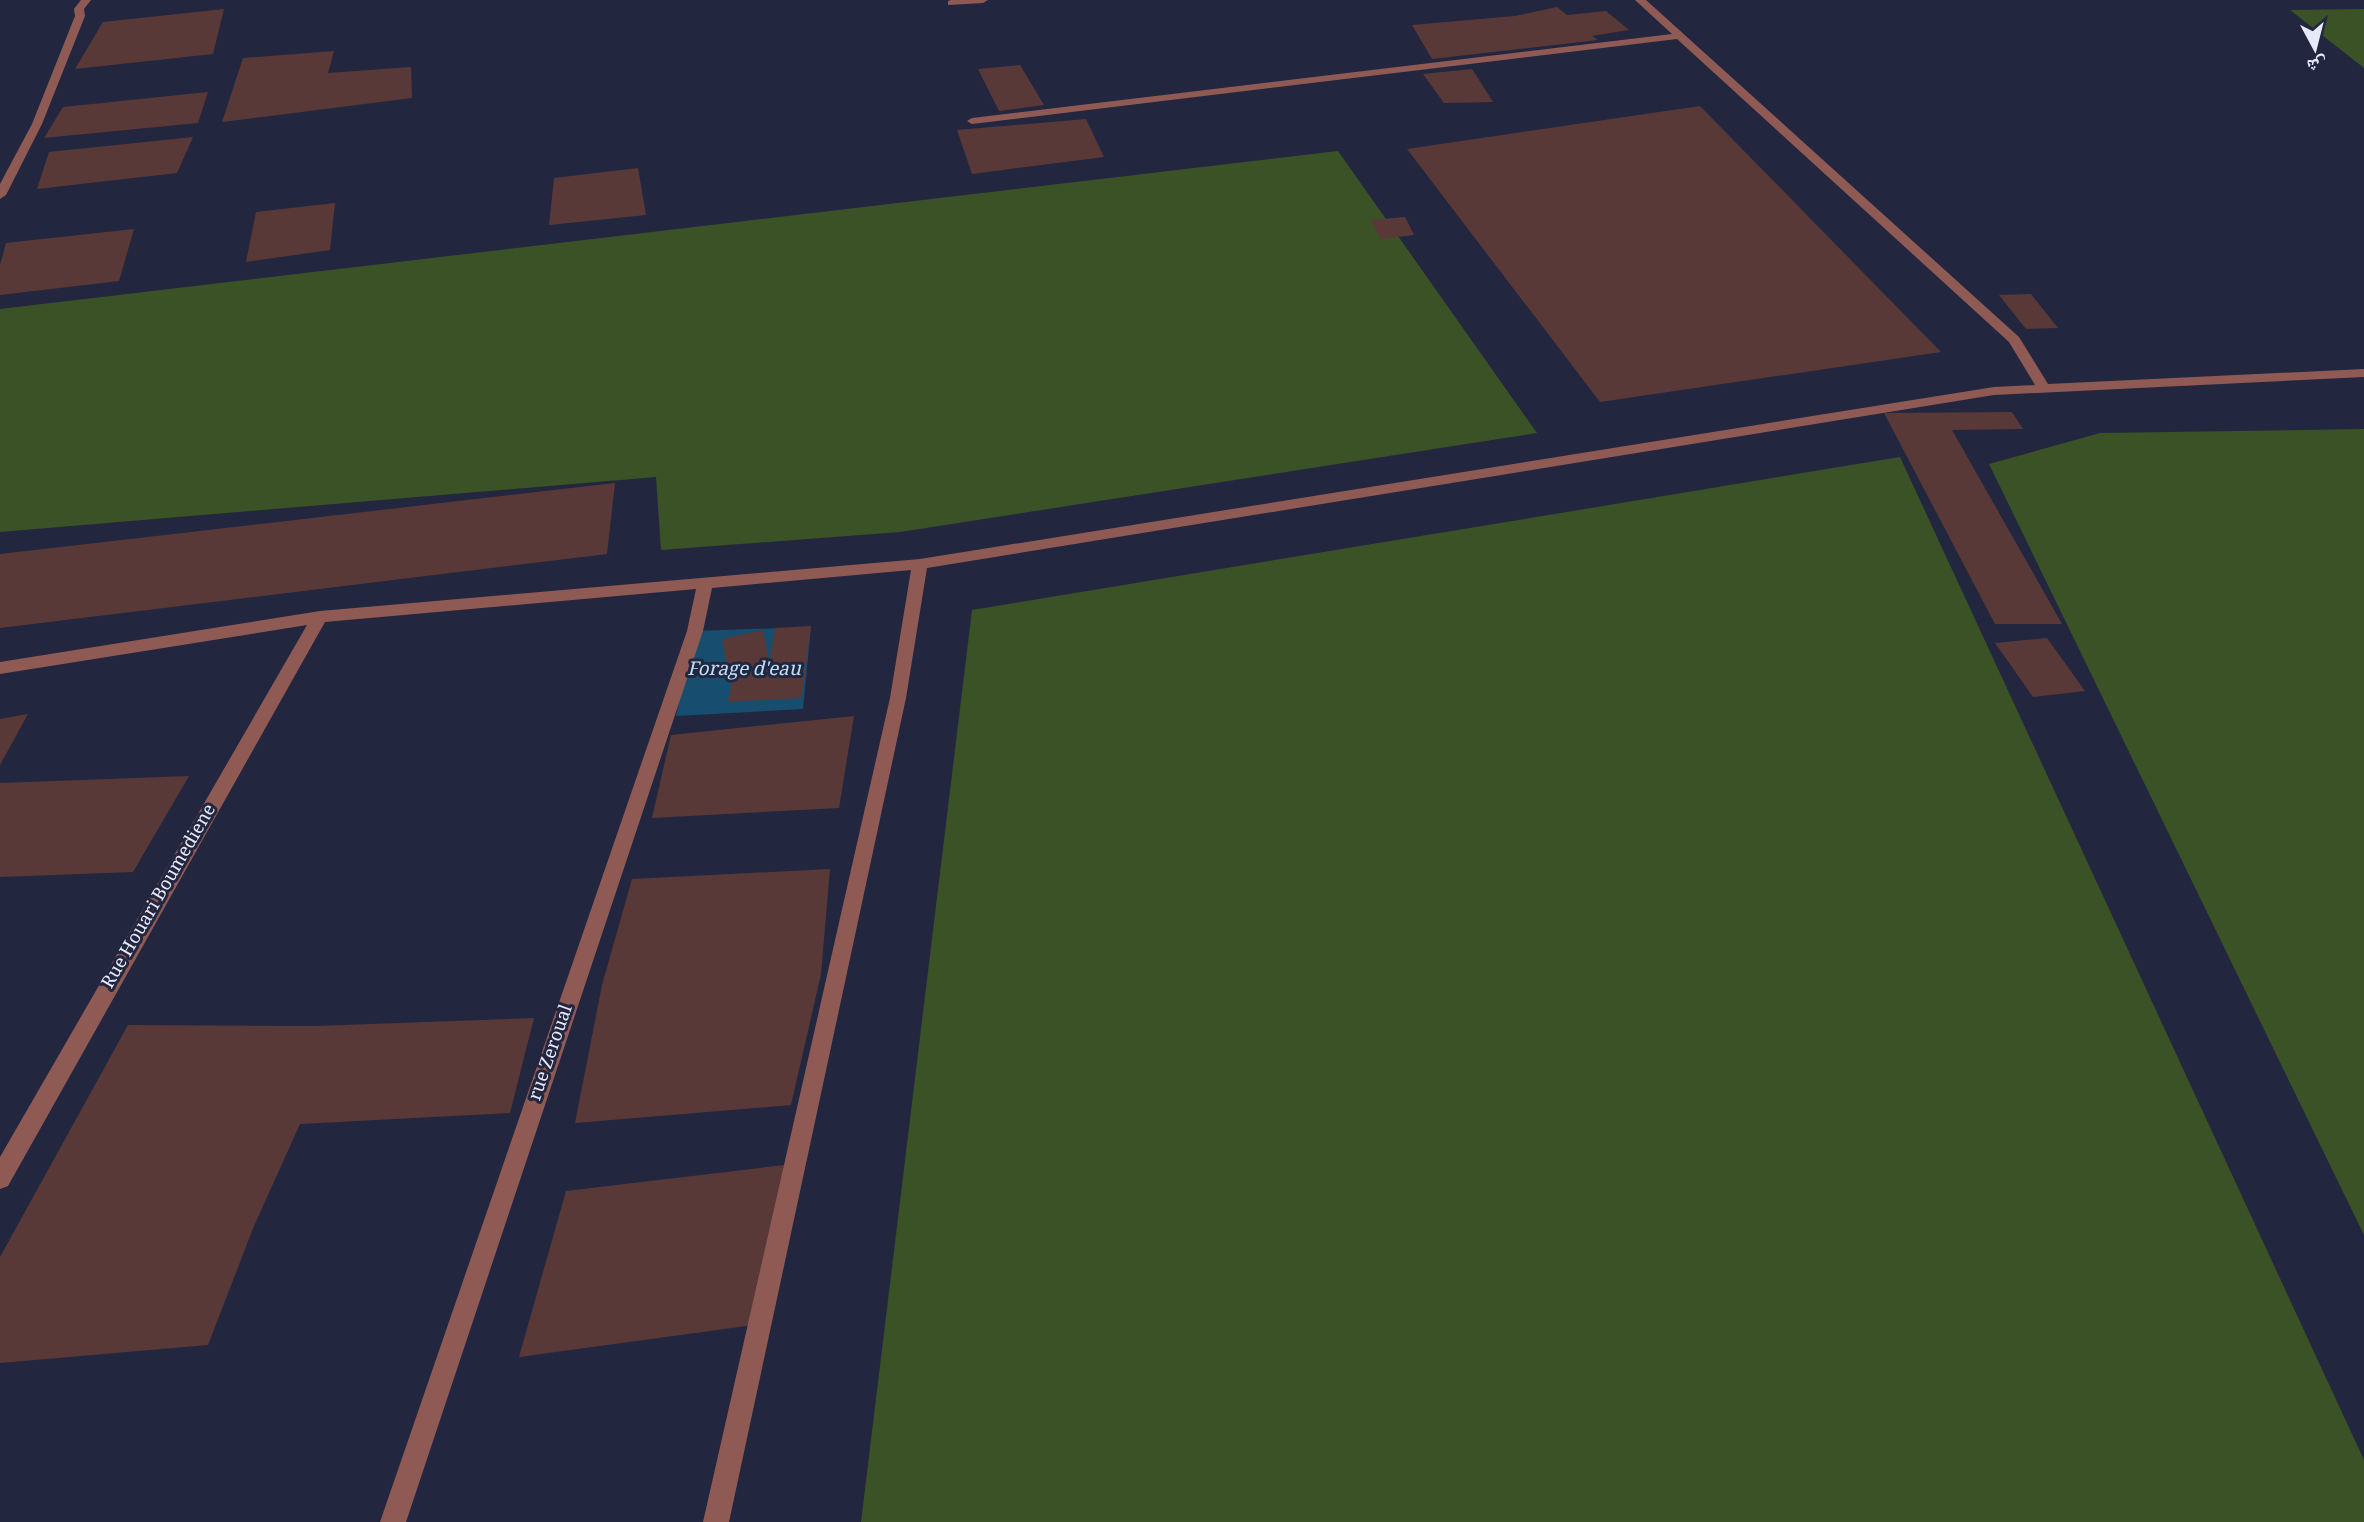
<svg xmlns="http://www.w3.org/2000/svg" width="2364" height="1522" viewBox="0 0 2364 1522" font-family="Georgia,'Noto Naskh Arabic',serif">
<style>
.green{fill:#3a5225}
.water{fill:#174d6f}
.building{fill:#593938}
.lines{fill:none;stroke-linecap:round;stroke-linejoin:round}
.street{fill:#905a54;fill-rule:evenodd}
.labels{text-anchor:middle;dominant-baseline:central;stroke-width:6;stroke-linejoin:round;paint-order:stroke}
.street-label{font-size:18px;fill:#e6e9fa;stroke:#23263f}
.water-label{font-size:19px;font-style:italic;fill:#bde0fa;stroke:#23263f}
</style>
<rect width="100%" height="100%" fill="#23263f"/>
<g class="green">
<path d="M2364,9v59l-74,-58z"/>
<path d="M1338,151l199,282 -637,99 -239,18 -5,-73 -656,55v-223z"/>
<path d="M2364,429v806l-375,-771 111,-31z"/>
<path d="M1900,457l464,1003v62h-1503l111,-912z"/>
</g>
<path class="water" d="M811,627l-8,82 -127,7 19,-85z"/>
<g class="building">
<path d="M1557,7l10,8 39,-4 23,19 -37,6 6,4 -166,19 -20,-34 103,-9z"/>
<path d="M224,9l-11,45 -138,15 28,-47z"/>
<path d="M334,51l-6,22 83,-6 1,31 -190,24 21,-64z"/>
<path d="M1020,65l24,40 -45,6 -21,-42z"/>
<path d="M1472,69l21,33 -49,1 -21,-29z"/>
<path d="M208,92l-10,31 -154,15 19,-31z"/>
<path d="M1700,106l241,246 -341,50 -193,-253z"/>
<path d="M1086,119l18,38 -132,17 -15,-44z"/>
<path d="M193,137l-16,36 -140,16 12,-37z"/>
<path d="M638,168l8,47 -97,10 5,-47z"/>
<path d="M335,203l-5,47 -84,12 10,-50z"/>
<path d="M1405,217l9,18 -34,4 -9,-19z"/>
<path d="M134,229l-15,52 -119,14v-30l6,-22z"/>
<path d="M2031,294l27,34 -32,1 -27,-34z"/>
<path d="M2012,412l11,17 -71,1 110,194h-67l-111,-211z"/>
<path d="M615,483l-8,71 -607,74v-74z"/>
<path d="M811,626l-5,39 -38,2 1,-4 -41,10 -6,-34 41,-9 6,32 6,-34z"/>
<path d="M2047,638l38,53 -52,6 -38,-54z"/>
<path d="M806,669l-5,29 -73,4 6,-30z"/>
<path d="M28,714l-28,51v-46z"/>
<path d="M854,716l-15,92 -187,10 19,-83z"/>
<path d="M189,776l-56,96 -133,5v-94z"/>
<path d="M830,869l-9,105 -30,131 -216,18 27,-138 30,-106z"/>
<path d="M534,1018l-24,95 -210,11 -46,102 -46,119 -208,18v-106l128,-232 188,1z"/>
<path d="M784,1165l-23,159 -242,33 47,-166z"/>
</g>
<g class="lines">
<g class="street">
<path d="M81,0h10l-7,9 1,7 -43,108 -36,71 -6,4v-15l32,-60 43,-108 -1,-7z"/>
<path d="M951,0h37l-5,3 -35,2v-4z"/>
<path d="M1635,0h11l373,337 29,47 316,-15v8l-370,18 -1067,173 -21,130 -177,824h-26l187,-824 21,-128 -199,18 -9,43 -297,891h-26l307,-891 9,-42 -371,33 -317,564 -8,3v-32l307,-532 -307,49v-12l320,-51 600,-52 1074,-172 41,-2 -26,-43 -332,-303 -705,85 -5,-3 5,-3 700,-84z"/>
</g>
</g>
<g class="labels">
<g class="street-label">
<text transform="translate(160 897) rotate(-60)">Rue Houari Boumediene</text>
<text transform="translate(552 1053) rotate(-71)">rue Zeroual</text>
</g>
<g class="water-label">
<text x="744" y="671">Forage d'eau</text>
</g>
</g>
<g transform="translate(2315 49) rotate(173)" stroke="#23263f" stroke-width="5" paint-order="stroke">
<path d="M0-5L12 26L0 18L-12 26Z" fill="#e6e9fa"/>
<text y="-10" font-size="19" font-weight="bold" text-anchor="middle" fill="#e6e9fa">ش</text>
</g>
</svg>
